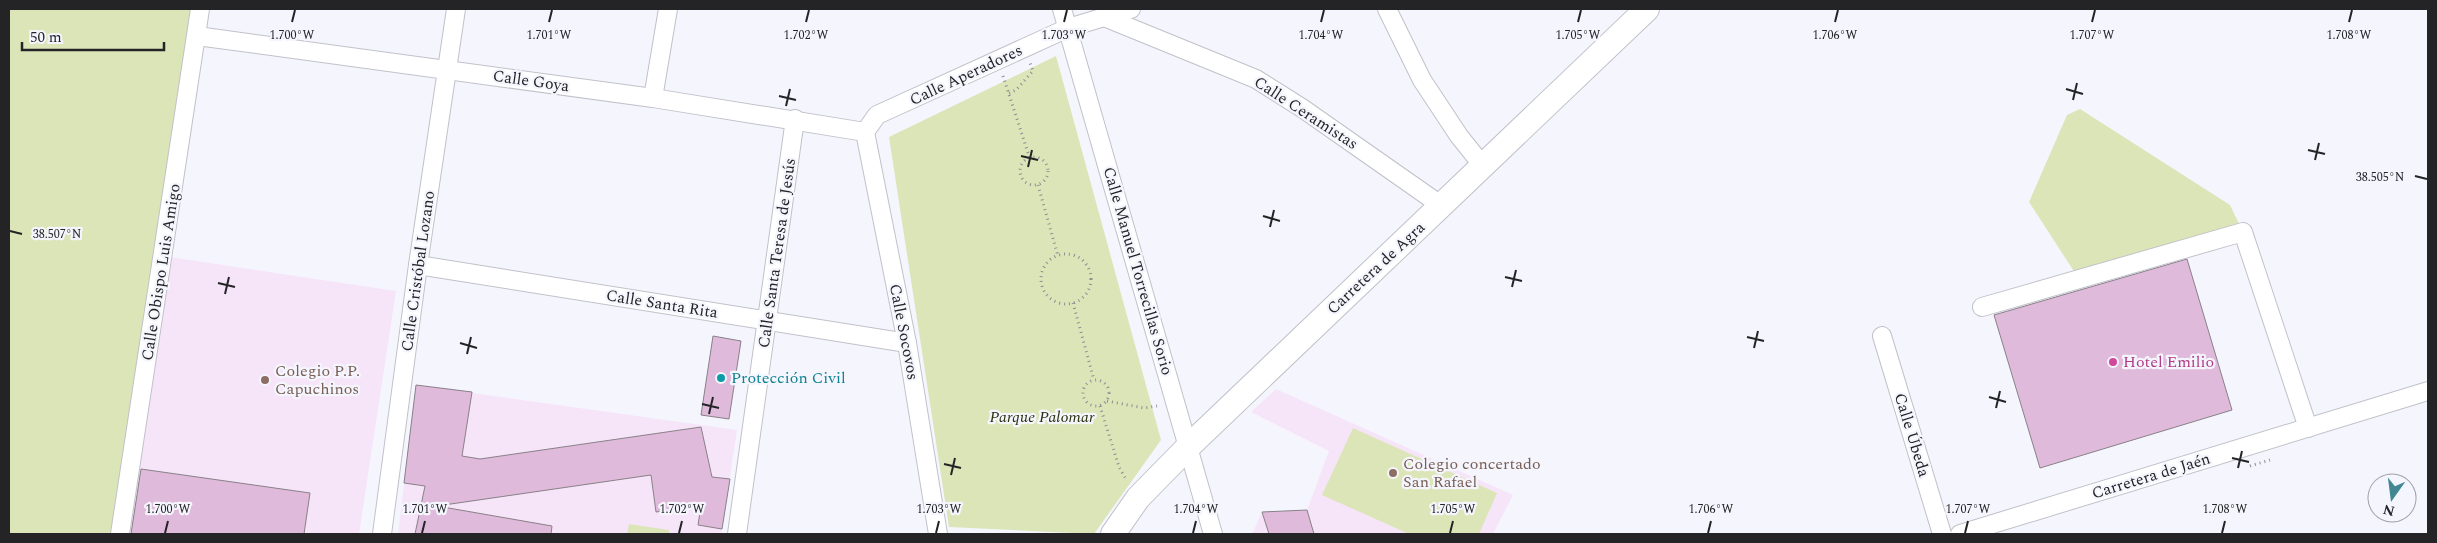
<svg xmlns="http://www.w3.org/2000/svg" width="2437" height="543" viewBox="0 0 2437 543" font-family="Spectral,serif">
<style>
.education{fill:#f6e5f8}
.green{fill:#dce5b8}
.building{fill:#e0bada;stroke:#888187}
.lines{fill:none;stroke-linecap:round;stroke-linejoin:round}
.street-casing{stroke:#c1c1ca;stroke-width:20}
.secondary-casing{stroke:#c1c1ca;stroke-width:26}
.path{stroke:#8d8d93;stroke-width:3;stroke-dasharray:1 4;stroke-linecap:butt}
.street{stroke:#fff;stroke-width:18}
.secondary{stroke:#fff;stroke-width:24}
.ticks{fill:none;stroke:#242427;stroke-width:2}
.hotel-dot{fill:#d1479c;stroke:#f5f5fe;stroke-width:2}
.culture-dot{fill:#0f9aa8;stroke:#f5f5fe;stroke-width:2}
.education-dot{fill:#8d6e63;stroke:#f5f5fe;stroke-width:2}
.labels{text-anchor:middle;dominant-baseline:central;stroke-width:4.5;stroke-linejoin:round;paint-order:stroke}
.street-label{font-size:16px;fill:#242427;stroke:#f5f5fe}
.hotel-label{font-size:16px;fill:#b23c85;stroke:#f5f5fe;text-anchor:start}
.education-label{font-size:16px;fill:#785e54;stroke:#f5f5fe;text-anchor:start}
.culture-label{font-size:16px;fill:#0d838f;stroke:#f5f5fe;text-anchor:start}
.park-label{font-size:16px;font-style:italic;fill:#2b300d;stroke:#f5f5fe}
.ticks-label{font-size:12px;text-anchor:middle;fill:#242427;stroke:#f5f5fe;stroke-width:4.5;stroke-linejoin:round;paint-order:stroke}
</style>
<rect width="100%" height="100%" fill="#f5f5fe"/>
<g class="education">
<path d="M163,256l233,35 -37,243h-234z"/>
<path d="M416,385l321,45 -16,104h-323z"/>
<path d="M1276,389l237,106 -20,39h-241l10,-22 45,-2 22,-59 -78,-39z"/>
</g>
<g class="green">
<path d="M9,9h191l-80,525h-111z"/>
<path d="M1056,56l105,384 -67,94 -145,-7 -60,-390z"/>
<path d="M2080,109l150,96 13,27 -164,47 -50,-77 38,-87z"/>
<path d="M1353,428l144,65 -18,41h-70l-87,-39z"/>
<path d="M629,524l40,6v4h-42z"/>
</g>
<g class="building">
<path d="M2187,259l45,151 -192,58 -46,-153z"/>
<path d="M713,336l28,5 -12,78 -28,-4z"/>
<path d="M416,385l56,7 -10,64 18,3 221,-32 11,50 18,2 -8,50 -24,-4 3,-19 -45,6 -5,-37 -214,31 115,20 -1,8h-136l10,-48 -21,-3z"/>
<path d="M141,469l169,24 -6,41h-173z"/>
<path d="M1307,510l7,24h-45l-7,-22z"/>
</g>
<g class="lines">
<g class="street-casing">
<g id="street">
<path d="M1062,9l151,525"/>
<path d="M1387,9l35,71 37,56 24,30"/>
<path d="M1104,17l152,62 46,29 140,98"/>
<path d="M197,36l456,62 212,34"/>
<path d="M653,98l15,-89"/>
<path d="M865,132l42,211 31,191"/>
<path d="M865,132l12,-17 191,-87 63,-19"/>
<path d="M418,265l489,78"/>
<path d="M1982,307l261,-75 65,196"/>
<path d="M1882,336l60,198"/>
<path d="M120,534l80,-525"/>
<path d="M382,534l36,-269 38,-256"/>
<path d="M737,534l58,-415"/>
<path d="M1960,534l468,-143"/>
</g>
</g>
<g class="secondary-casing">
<path id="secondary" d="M1113,534l25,-36 50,-51 459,-438"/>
</g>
<g class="path">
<path d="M1003,76l27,83"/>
<path d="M1009,93l7,-3 17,-19 -3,-8"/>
<circle cx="1034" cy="171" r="14"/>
<path d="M1038,185l20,71"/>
<circle cx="1066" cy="279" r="25"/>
<path d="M1073,303l21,77"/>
<circle cx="1096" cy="393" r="13"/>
<path d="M1107,401l37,7 13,-2"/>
<path d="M1100,406l19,61 8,14"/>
<path d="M2250,466l20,-6"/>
</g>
<use href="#street" class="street"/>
<use href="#secondary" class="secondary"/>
</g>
<path class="ticks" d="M292,22l3,-12M549,22l3,-12M806,22l3,-12M1064,22l3,-12M1321,22l3,-12M1578,22l3,-12M1835,22l3,-12M2092,22l3,-12M2349,22l3,-12M2066,89l17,5M779,96l17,4M2073,100l4,-17M786,106l4,-17M2308,150l17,4M1021,156l17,4M2315,160l4,-17M1028,167l4,-17M2415,176l12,3M1263,216l17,5M1270,227l4,-17M10,231l12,3M1505,277l17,4M218,283l17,4M1512,287l4,-17M225,294l4,-17M1747,337l17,4M460,343l17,5M1754,348l4,-17M467,354l4,-17M1989,397l17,5M702,404l17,4M1996,408l4,-17M709,414l4,-17M2232,458l17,4M944,464l17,4M2238,468l4,-17M951,475l4,-17M165,533l3,-12M422,533l3,-12M679,533l3,-12M936,533l3,-12M1193,533l3,-12M1450,533l3,-12M1708,533l3,-12M1965,533l3,-12M2222,533l3,-12"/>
<circle class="hotel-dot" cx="2113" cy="362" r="5"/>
<circle class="culture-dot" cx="721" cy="378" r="5"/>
<g class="education-dot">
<circle cx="265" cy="380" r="5"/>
<circle cx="1393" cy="473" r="5"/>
</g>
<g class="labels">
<g class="street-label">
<text transform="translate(966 75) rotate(-25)">Calle Aperadores</text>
<text transform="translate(531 81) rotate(8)">Calle Goya</text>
<text transform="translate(1306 113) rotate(33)">Calle Ceramistas</text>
<text transform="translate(777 253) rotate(-82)">Calle Santa Teresa de Jesús</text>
<text transform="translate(1376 268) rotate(-43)">Carretera de Agra</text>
<text transform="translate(418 271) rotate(-82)">Calle Cristóbal Lozano</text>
<text transform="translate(1138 271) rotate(74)">Calle Manuel Torrecillas Sorio</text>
<text transform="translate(161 272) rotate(-81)">Calle Obispo Luis Amigo</text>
<text transform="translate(662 304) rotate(9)">Calle Santa Rita</text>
<text transform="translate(904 332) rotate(79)">Calle Socovos</text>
<text transform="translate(1912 435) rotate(73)">Calle Úbeda</text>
<text transform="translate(2151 476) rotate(-17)">Carretera de Jaén</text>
</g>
<g class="hotel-label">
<text x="2123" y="362">Hotel Emilio</text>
</g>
<g class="education-label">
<text x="275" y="371">Colegio P.P.<tspan x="275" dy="18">Capuchinos</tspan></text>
<text x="1403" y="464">Colegio concertado<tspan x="1403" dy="18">San Rafael</tspan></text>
</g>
<g class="culture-label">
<text x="731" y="378">Protección Civil</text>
</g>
<g class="park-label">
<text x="1042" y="417">Parque Palomar</text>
</g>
</g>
<g class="ticks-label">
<text x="292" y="39">1.700°W</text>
<text x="549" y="39">1.701°W</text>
<text x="806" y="39">1.702°W</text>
<text x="1064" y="39">1.703°W</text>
<text x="1321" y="39">1.704°W</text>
<text x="1578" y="39">1.705°W</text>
<text x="1835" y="39">1.706°W</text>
<text x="2092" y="39">1.707°W</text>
<text x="2349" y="39">1.708°W</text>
<text x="2380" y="181">38.505°N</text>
<text x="57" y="238">38.507°N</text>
<text x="168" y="513">1.700°W</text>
<text x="425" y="513">1.701°W</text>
<text x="682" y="513">1.702°W</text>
<text x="939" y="513">1.703°W</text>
<text x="1196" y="513">1.704°W</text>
<text x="1453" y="513">1.705°W</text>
<text x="1711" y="513">1.706°W</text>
<text x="1968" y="513">1.707°W</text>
<text x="2225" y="513">1.708°W</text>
</g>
<rect width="2437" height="543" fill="none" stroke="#242427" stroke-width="20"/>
<g transform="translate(2392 498) rotate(194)"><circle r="24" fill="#f5f5fe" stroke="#a1a1a8"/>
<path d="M0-4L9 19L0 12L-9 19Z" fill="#428893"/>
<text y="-8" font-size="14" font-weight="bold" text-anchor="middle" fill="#242427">N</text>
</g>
<path d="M22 42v8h142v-8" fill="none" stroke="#242427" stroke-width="2.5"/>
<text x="30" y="42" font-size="15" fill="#242427" stroke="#f5f5fe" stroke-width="4" paint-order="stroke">50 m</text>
</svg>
